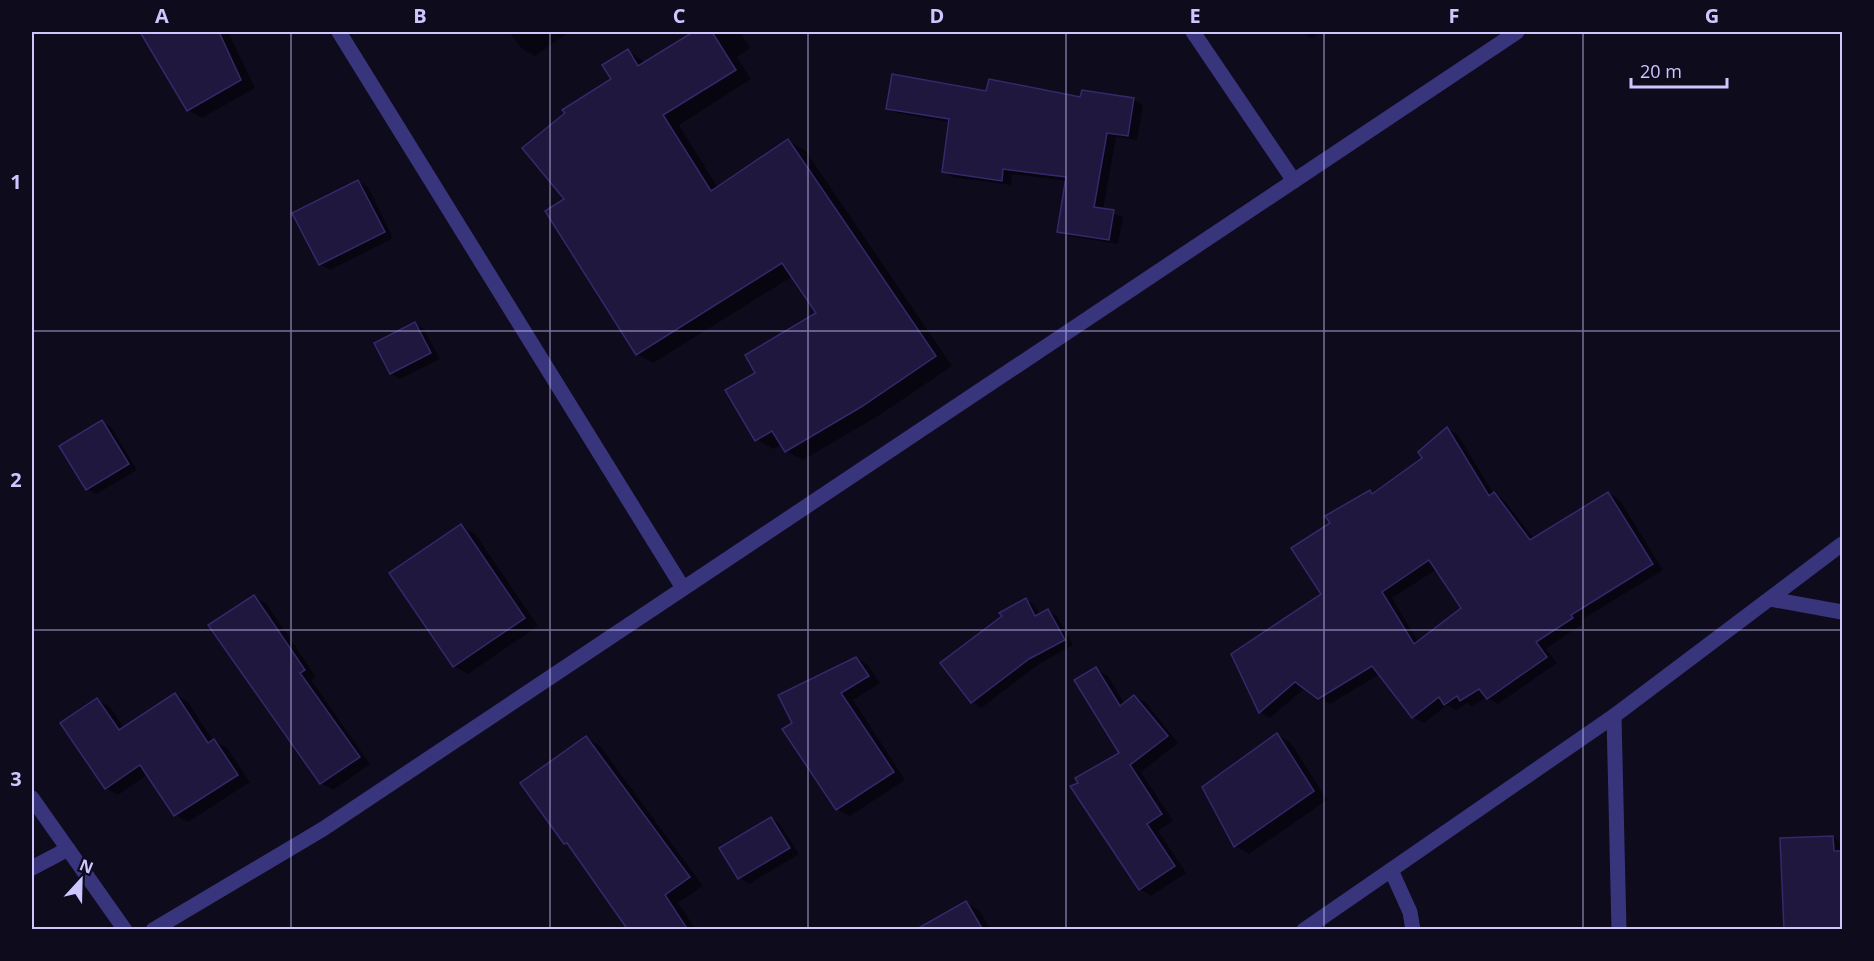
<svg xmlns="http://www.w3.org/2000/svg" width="1874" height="961" viewBox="0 0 1874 961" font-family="'Open Sans',sans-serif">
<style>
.shadow{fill:#0007;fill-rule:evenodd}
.building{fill:#1f173e;stroke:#36286b;stroke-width:1.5;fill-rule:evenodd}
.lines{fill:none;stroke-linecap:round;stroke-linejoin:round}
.street{stroke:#38357d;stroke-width:15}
.grid{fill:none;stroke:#cec7ff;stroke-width:1.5;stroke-opacity:0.55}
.neatline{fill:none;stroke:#cec7ff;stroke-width:2}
.grid-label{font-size:20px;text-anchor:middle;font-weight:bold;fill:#cec7ff}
</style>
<rect width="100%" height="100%" fill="#0e0b1d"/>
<g class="shadow">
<path d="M142,32h86l27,56 -53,30 -14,-8z"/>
<path d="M509,32h60l-34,24 -14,-8z"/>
<path d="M696,32h44l10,16 -13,9 14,22 -72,46 39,63 70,-47 17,9 147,216 -74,50 -75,44 -17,-9 -4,-7 -9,5 -16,-10v-66l62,-60 -26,-37 -140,87 -16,-9 -71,-154 47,-120 15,-29 18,12z"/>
<path d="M1301,32h21l-10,6z"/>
<path d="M988,92l94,7h51l10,6 -6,35 -21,-3 -13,73 20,7 -5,27 -50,-8 -9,-5 8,-50 -55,-7 -1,11 -58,-8 -10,-5 7,-50 -53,-9 -9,-5z"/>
<path d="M358,181l10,6 25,51 -63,32 -10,-6z"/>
<path d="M415,324l9,5 16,30 -40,20 -9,-6z"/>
<path d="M102,422l9,5 26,43 -41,24 -9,-5z"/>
<path d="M1448,429l10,6 35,58 11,7 30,39 74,-46 11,6 44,71 -83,51 2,3 -36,25 11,14 -59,41 -11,-7 -15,9 -5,-3 -11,7 -9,-5 -23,18 -11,-6 -33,-43 -50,30 -25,-16 -35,30 -10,-6 -27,-58 90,-60 9,-70 38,-32 4,2 50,-35zM1437,569l26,39 -44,35 -27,-45z"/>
<path d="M461,526l14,8 63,92 -70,48 -14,-8z"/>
<path d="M254,597l12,6 50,74 -5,3 59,84 -37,26 -12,-7z"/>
<path d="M1026,600l9,5 5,10 8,-4 9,5 16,29 -34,19 -58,44 -9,-6 -30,-38z"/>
<path d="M856,658l12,7 12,18 -27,17 52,80 -55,36 -13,-7 -53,-79 10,-7z"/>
<path d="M1096,669l12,7 17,28 9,-8 12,7 32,40 -37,29 32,49 -15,10 28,42 -35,23 -11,-7 -60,-105 41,-30z"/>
<path d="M175,694l13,8 25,39 14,7 23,34 -62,40 -13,-7 -27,-41 -30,21 -12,-7 -9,-88 13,7 14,21z"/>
<path d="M1278,735l13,8 36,57 -78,54 -14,-8z"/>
<path d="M586,738l14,8 103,140 -25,17 18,27h-67l-58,-83 -6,-4z"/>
<path d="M771,818l9,6 19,30 -50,30 -10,-6z"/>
<path d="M1833,837l9,6v87h-56z"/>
<path d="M966,903l14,8 11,19h-72z"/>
</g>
<g class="building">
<path d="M140,32h79l22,48 -54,31z"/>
<path d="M693,32h19l24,38 -73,45 48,76 77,-52 148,217 -75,51 -76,45 -13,-21 -17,10 -30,-51 30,-17 -10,-18 71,-42 -34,-50 -146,92 -91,-144 19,-12 -42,-51 43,-35 -3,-3 49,-31 -9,-14 26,-16 10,17z"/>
<path d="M892,74l94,17 3,-12 91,18 2,-7 52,8 -6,38 -21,-3 -13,74 20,3 -5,30 -52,-8 9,-55 -63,-8 -1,12 -60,-9 7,-53 -63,-10z"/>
<path d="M358,180l27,52 -66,33 -27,-52z"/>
<path d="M415,322l16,31 -41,21 -16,-31z"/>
<path d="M102,420l27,44 -43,26 -27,-44z"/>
<path d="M1447,427l42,69 5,-4 36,48 78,-48 45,72 -82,51 2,3 -37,24 11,15 -60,42 -8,-10 -19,12 -3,-5 -13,9 -5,-8 -27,21 -40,-52 -54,33 -23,-17 -36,31 -28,-59 90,-60 -30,-46 39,-25 -5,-7 45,-26 2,4 50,-36 -4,-6zM1429,560l32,48 -47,36 -32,-52z"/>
<path d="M461,524l64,94 -72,49 -64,-94z"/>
<path d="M254,595l51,75 -5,3 60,84 -40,27 -112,-159z"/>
<path d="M1026,598l9,18 13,-7 17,31 -36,19 -58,44 -31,-40 62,-47 -3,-3z"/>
<path d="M856,657l13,19 -28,17 53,79 -58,38 -54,-81 10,-6 -14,-28z"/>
<path d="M1096,667l24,39 14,-11 34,41 -38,29 32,49 -15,10 28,42 -36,24 -69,-104 8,-3 -3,-5 44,-25 -45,-73z"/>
<path d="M175,693l33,50 6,-4 24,36 -64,41 -34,-51 -35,24 -45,-66 37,-25 22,32z"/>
<path d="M1277,733l37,58 -80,56 -32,-60z"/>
<path d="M586,736l104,141 -25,18 23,35h-60l-61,-87 -3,1 -44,-61z"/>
<path d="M771,817l19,31 -52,31 -19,-31z"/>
<path d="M1833,836l1,15h8v79h-58l-4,-92z"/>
<path d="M966,901l17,29h-68z"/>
</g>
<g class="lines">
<g class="street">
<path d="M339,32l344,556"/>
<path d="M1193,32l101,149"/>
<path d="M1770,599l72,13"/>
<path d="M1614,716l5,214"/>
<path d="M32,798l93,132"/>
<path d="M32,868l36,-19"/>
<path d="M1391,870l19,42 3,18"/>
<path d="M153,930l170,-101 1194,-797"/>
<path d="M1304,930l310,-214 228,-172"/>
</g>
</g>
<path class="grid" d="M291,32v898M550,32v898M808,32v898M1066,32v898M1324,32v898M1583,32v898M32,331h1810M32,630h1810"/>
<rect width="1874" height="961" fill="none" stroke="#0e0b1d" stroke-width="66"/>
<g transform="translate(81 880) rotate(22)" stroke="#0e0b1d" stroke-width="4.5" paint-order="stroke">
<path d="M0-4.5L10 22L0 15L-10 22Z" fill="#cec7ff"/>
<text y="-9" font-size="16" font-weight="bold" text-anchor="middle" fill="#cec7ff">N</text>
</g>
<path d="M1631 78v9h96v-9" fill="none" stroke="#cec7ff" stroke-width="3"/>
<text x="1640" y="78" font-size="18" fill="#cec7ff" stroke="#0e0b1d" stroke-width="4.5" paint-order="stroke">20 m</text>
<rect x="33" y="33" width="1808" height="895" class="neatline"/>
<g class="grid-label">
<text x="162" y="23">A</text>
<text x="420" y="23">B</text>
<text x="679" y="23">C</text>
<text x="937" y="23">D</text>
<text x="1195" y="23">E</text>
<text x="1454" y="23">F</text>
<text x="1712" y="23">G</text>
<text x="16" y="189">1</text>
<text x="16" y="487">2</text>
<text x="16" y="786">3</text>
</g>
</svg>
